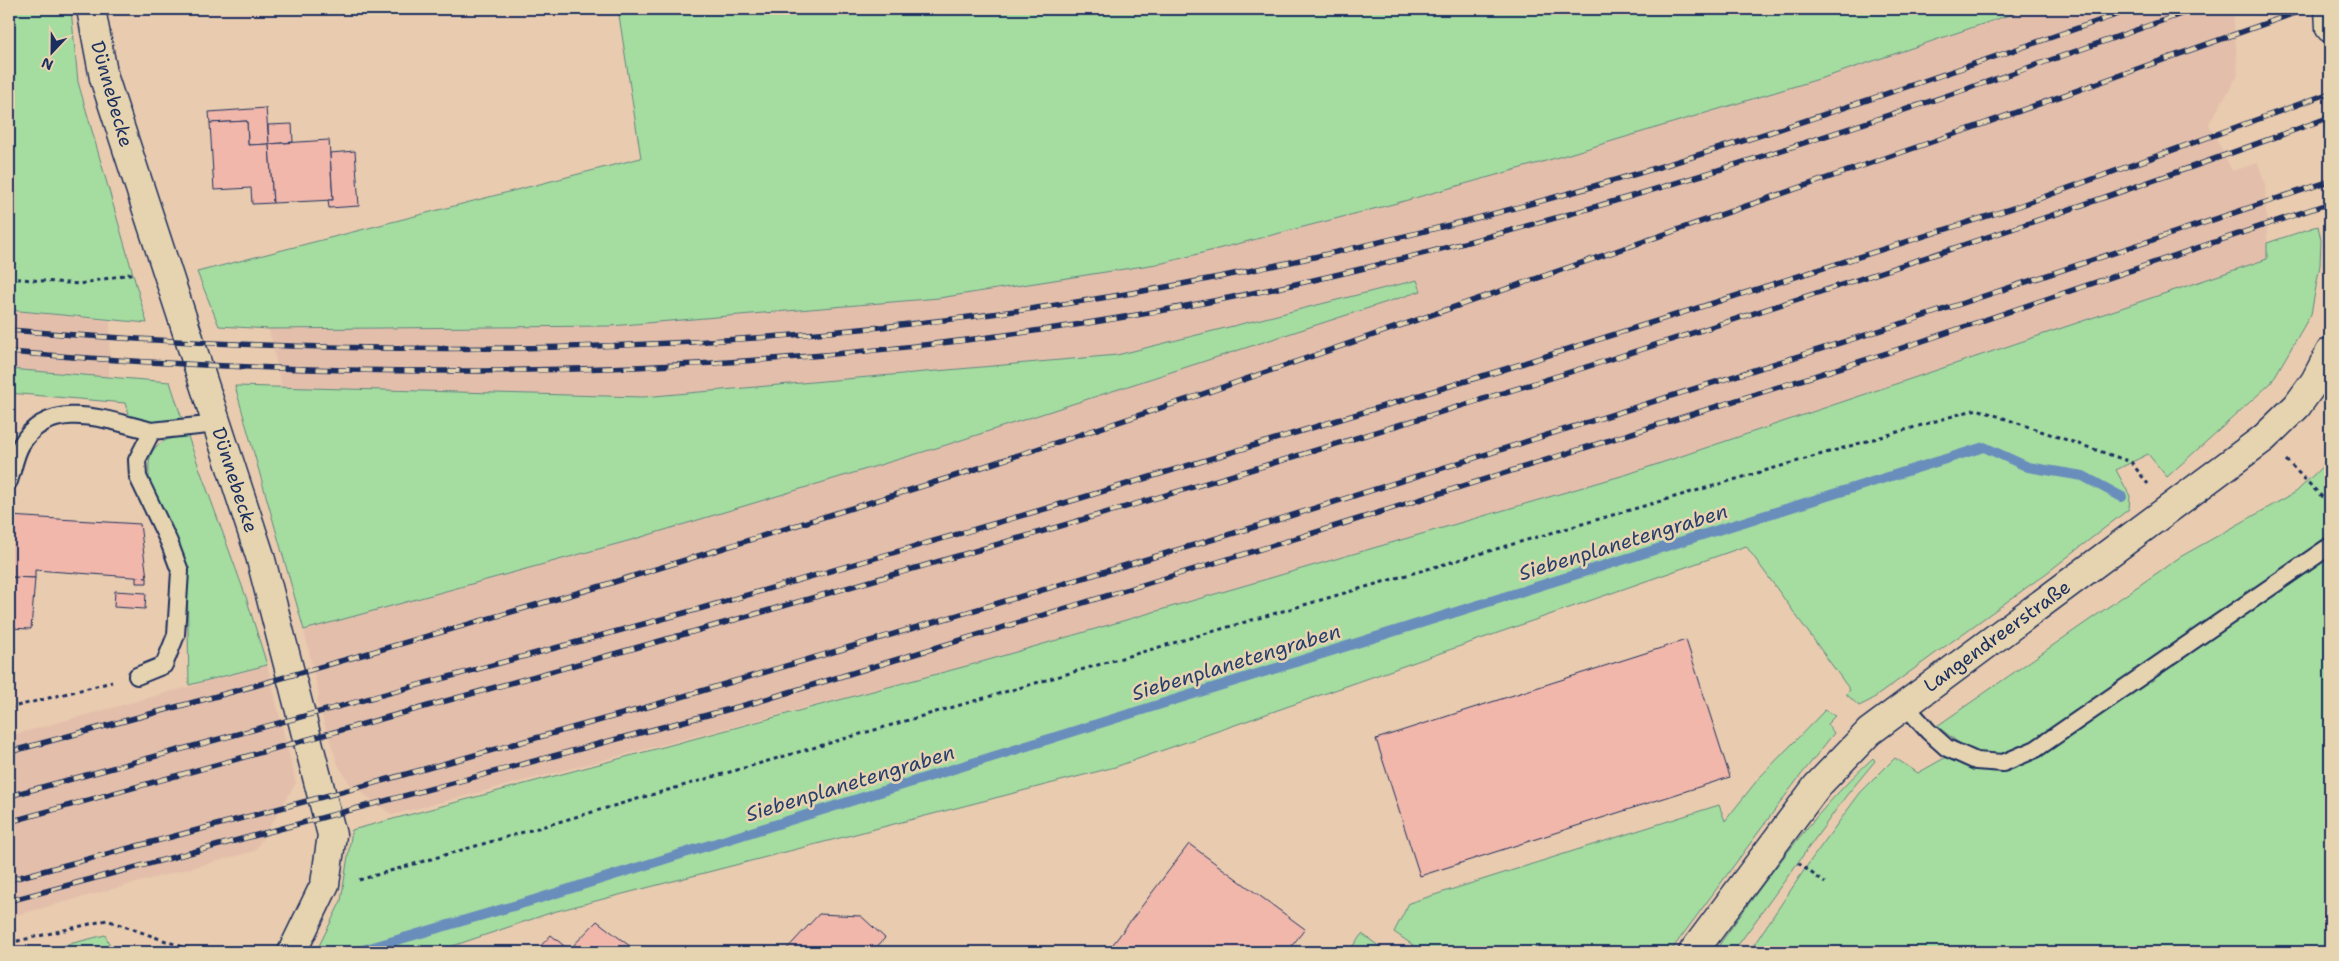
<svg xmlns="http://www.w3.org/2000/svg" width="2339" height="961" viewBox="0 0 2339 961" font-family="'Shantell Sans',sans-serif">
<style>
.built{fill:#e3bfab}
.green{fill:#a5dca0;stroke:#60867f}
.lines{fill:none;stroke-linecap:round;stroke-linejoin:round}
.stream{stroke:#6a8ebc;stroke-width:10}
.building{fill:#f1b7ab;stroke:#1b2f5e}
.lane-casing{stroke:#1b2f5e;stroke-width:20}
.street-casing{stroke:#1b2f5e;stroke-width:31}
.path{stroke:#1b2f5e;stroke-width:3;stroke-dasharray:4 4;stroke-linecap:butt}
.lane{stroke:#e6d4b1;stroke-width:16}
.street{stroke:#e6d4b1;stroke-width:28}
.rail-casing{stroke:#1b2f5e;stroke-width:5.5}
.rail{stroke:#e6d4b1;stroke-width:4;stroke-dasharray:11;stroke-linecap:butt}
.labels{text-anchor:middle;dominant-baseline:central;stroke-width:5;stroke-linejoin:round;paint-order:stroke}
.street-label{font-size:19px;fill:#1b2f5e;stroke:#e6d4b1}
.water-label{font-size:20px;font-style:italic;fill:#283f6e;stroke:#e6d4b1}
</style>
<rect width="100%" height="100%" fill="#e9cbaf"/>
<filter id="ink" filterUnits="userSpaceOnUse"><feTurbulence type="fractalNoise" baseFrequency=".02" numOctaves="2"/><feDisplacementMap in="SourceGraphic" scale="10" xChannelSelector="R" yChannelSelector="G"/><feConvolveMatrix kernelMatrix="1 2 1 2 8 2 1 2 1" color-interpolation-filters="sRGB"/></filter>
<g filter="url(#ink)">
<g class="built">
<path d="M2027,9h206l5,66 -29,49 23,47 26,-8 7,22 3,74 -640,215 -650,189 -586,152 -42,-31 -12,-19 -21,-63 2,-7 -15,-65 331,-91 782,-259 -300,75 -474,42 -361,-8 -13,-60 342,-3 328,-28 890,-222z"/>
<path d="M9,310l101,11 -1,57 -100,-9z"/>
<path d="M267,665l29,118 -41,68 -246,66v-181z"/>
</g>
<g class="green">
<path d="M9,9h62l7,73 69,241 -138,-13z"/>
<path d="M618,9h1409l-198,67 -290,87 -142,40 -234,60 -224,35 -328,28 -342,3 -50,-3 -22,-54 444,-114z"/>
<path d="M2318,226l3,14 -1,25 -9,49 -40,69 -104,94 -19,-23 -32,16 14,26 -1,13 -81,63 -177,128 -12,6 -13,-12 4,-4 -104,-144 -631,221 -562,145 -118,40h-119l25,-51 11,-71 626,-167 650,-189 639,-215v-16z"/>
<path d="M1417,280l4,11 -475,154 -311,94 -331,91 -69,-244 408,11 474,-42z"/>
<path d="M9,369l161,13 12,37 -29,5 -24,-7 -4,-14 -116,-10z"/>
<path d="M187,434l59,163 21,68 -78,20 -2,-108 -37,-93c-5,-35 5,-43 37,-50z"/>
<path d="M2330,459v493h-581l62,-92 49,-67 35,-35 23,15 46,-26 -27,-21 243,-169 116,-65z"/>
<path d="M1825,710l10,6 -8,8 7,9 -37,47 -127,172h-247l-29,-20 15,-29 310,-98 6,16 34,-43z"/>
<path d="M1873,758l2,3 -29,35 -113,156h-19c49,-68 97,-137 159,-194z"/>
<path d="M1362,934l25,18h-39z"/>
<path d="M105,935l8,17h-75z"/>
</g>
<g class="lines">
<path class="stream" d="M356,952l178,-52 1450,-453 44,20 55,9 39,21"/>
</g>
<g class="building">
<path d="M266,108l3,36 -21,1 -1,-24 -37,2 -1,-11z"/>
<path d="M247,121l1,24 21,-1 4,59 -21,1 -1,-16 -37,2 -4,-67z"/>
<path d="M292,124l1,18 -24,2 -1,-19z"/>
<path d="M329,140l4,60 -60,3 -4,-59z"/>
<path d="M355,151l4,55 -30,2 -1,-8h5l-3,-47z"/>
<path d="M9,516l131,8 7,54 -112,-8v8l-26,-1z"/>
<path d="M9,577l26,1 -4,51 -22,-1z"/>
<path d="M136,577l11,1v5h-11z"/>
<path d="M115,591l31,2 -1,16 -31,-2z"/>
<path d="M1686,640l44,137 -310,99 -44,-137z"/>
<path d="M1189,844l116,85 -18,23h-180z"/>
<path d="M819,914l42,2 24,22 -13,14h-88z"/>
<path d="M597,921l38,29 -2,2h-60l-4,-2z"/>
<path d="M551,935l18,15 4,2h-38z"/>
</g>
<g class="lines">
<g class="lane-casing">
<g id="lane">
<path d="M9,481c4,-11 6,-26 12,-36 28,-49 88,-24 131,-14"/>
<path d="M137,676l27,-11 12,-30 4,-64 -11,-29 -31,-65 -1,-17 15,-29 65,-7"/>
<path d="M1904,704l24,27 19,17 29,13 27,2 33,-14 294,-203"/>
</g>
</g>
<g class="street-casing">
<g id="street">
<path d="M91,9l13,69 156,478 72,279 -7,49 -33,68"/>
<path d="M2329,9l1,19"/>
<path d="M1693,952l124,-166 52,-54 395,-294 33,-32 18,-25 15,-29"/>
</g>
</g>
<g class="path">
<path d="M9,278l70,6 55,-11"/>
<path d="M2286,460l44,45"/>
<path d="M9,708l103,-26"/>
<path d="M1798,863l27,20"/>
<path d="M359,880l1618,-471 154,53 17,22"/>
<path d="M9,943l98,-23 87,31 67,1"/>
</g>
<use href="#lane" class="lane"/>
<use href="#street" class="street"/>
<g class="rail-casing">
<g id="rail">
<path d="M9,330c408,33 812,26 1215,-54 139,-28 277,-62 412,-102 167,-50 332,-108 497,-165"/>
<path d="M9,352c439,37 887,24 1318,-75 296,-69 583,-166 868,-268"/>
<path d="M9,752l245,-66 344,-99 357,-111 239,-79 775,-268 337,-120"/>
<path d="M9,796l690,-187 349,-101 451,-137 517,-164 314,-114"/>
<path d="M9,822c533,-147 1066,-294 1593,-460 244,-78 488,-156 728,-245"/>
<path d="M9,880l347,-92 288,-80 614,-182 636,-200 436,-145"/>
<path d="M9,901l751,-200 560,-170 570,-179 440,-149"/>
</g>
</g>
<use href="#rail" class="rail"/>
</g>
</g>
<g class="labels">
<g class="street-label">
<text transform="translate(112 94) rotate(74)">Dünnebecke</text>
<text transform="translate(235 480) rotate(72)">Dünnebecke</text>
<text transform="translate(1997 636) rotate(-36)">Langendreerstraße</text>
</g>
<g class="water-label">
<text transform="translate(1623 542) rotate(-17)">Siebenplanetengraben</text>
<text transform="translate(1236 662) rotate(-17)">Siebenplanetengraben</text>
<text transform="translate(850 783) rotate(-17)">Siebenplanetengraben</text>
</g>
</g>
<rect width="2339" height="961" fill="none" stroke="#e6d4b1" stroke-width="30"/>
<rect x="15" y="15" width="2309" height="931" fill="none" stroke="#1b2f5e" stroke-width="2" filter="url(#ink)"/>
<g transform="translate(52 52) rotate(202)" stroke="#e6d4b1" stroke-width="4" paint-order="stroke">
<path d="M0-4L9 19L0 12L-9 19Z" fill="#1b2f5e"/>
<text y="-8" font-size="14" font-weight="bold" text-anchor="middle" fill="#1b2f5e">N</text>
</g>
</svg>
